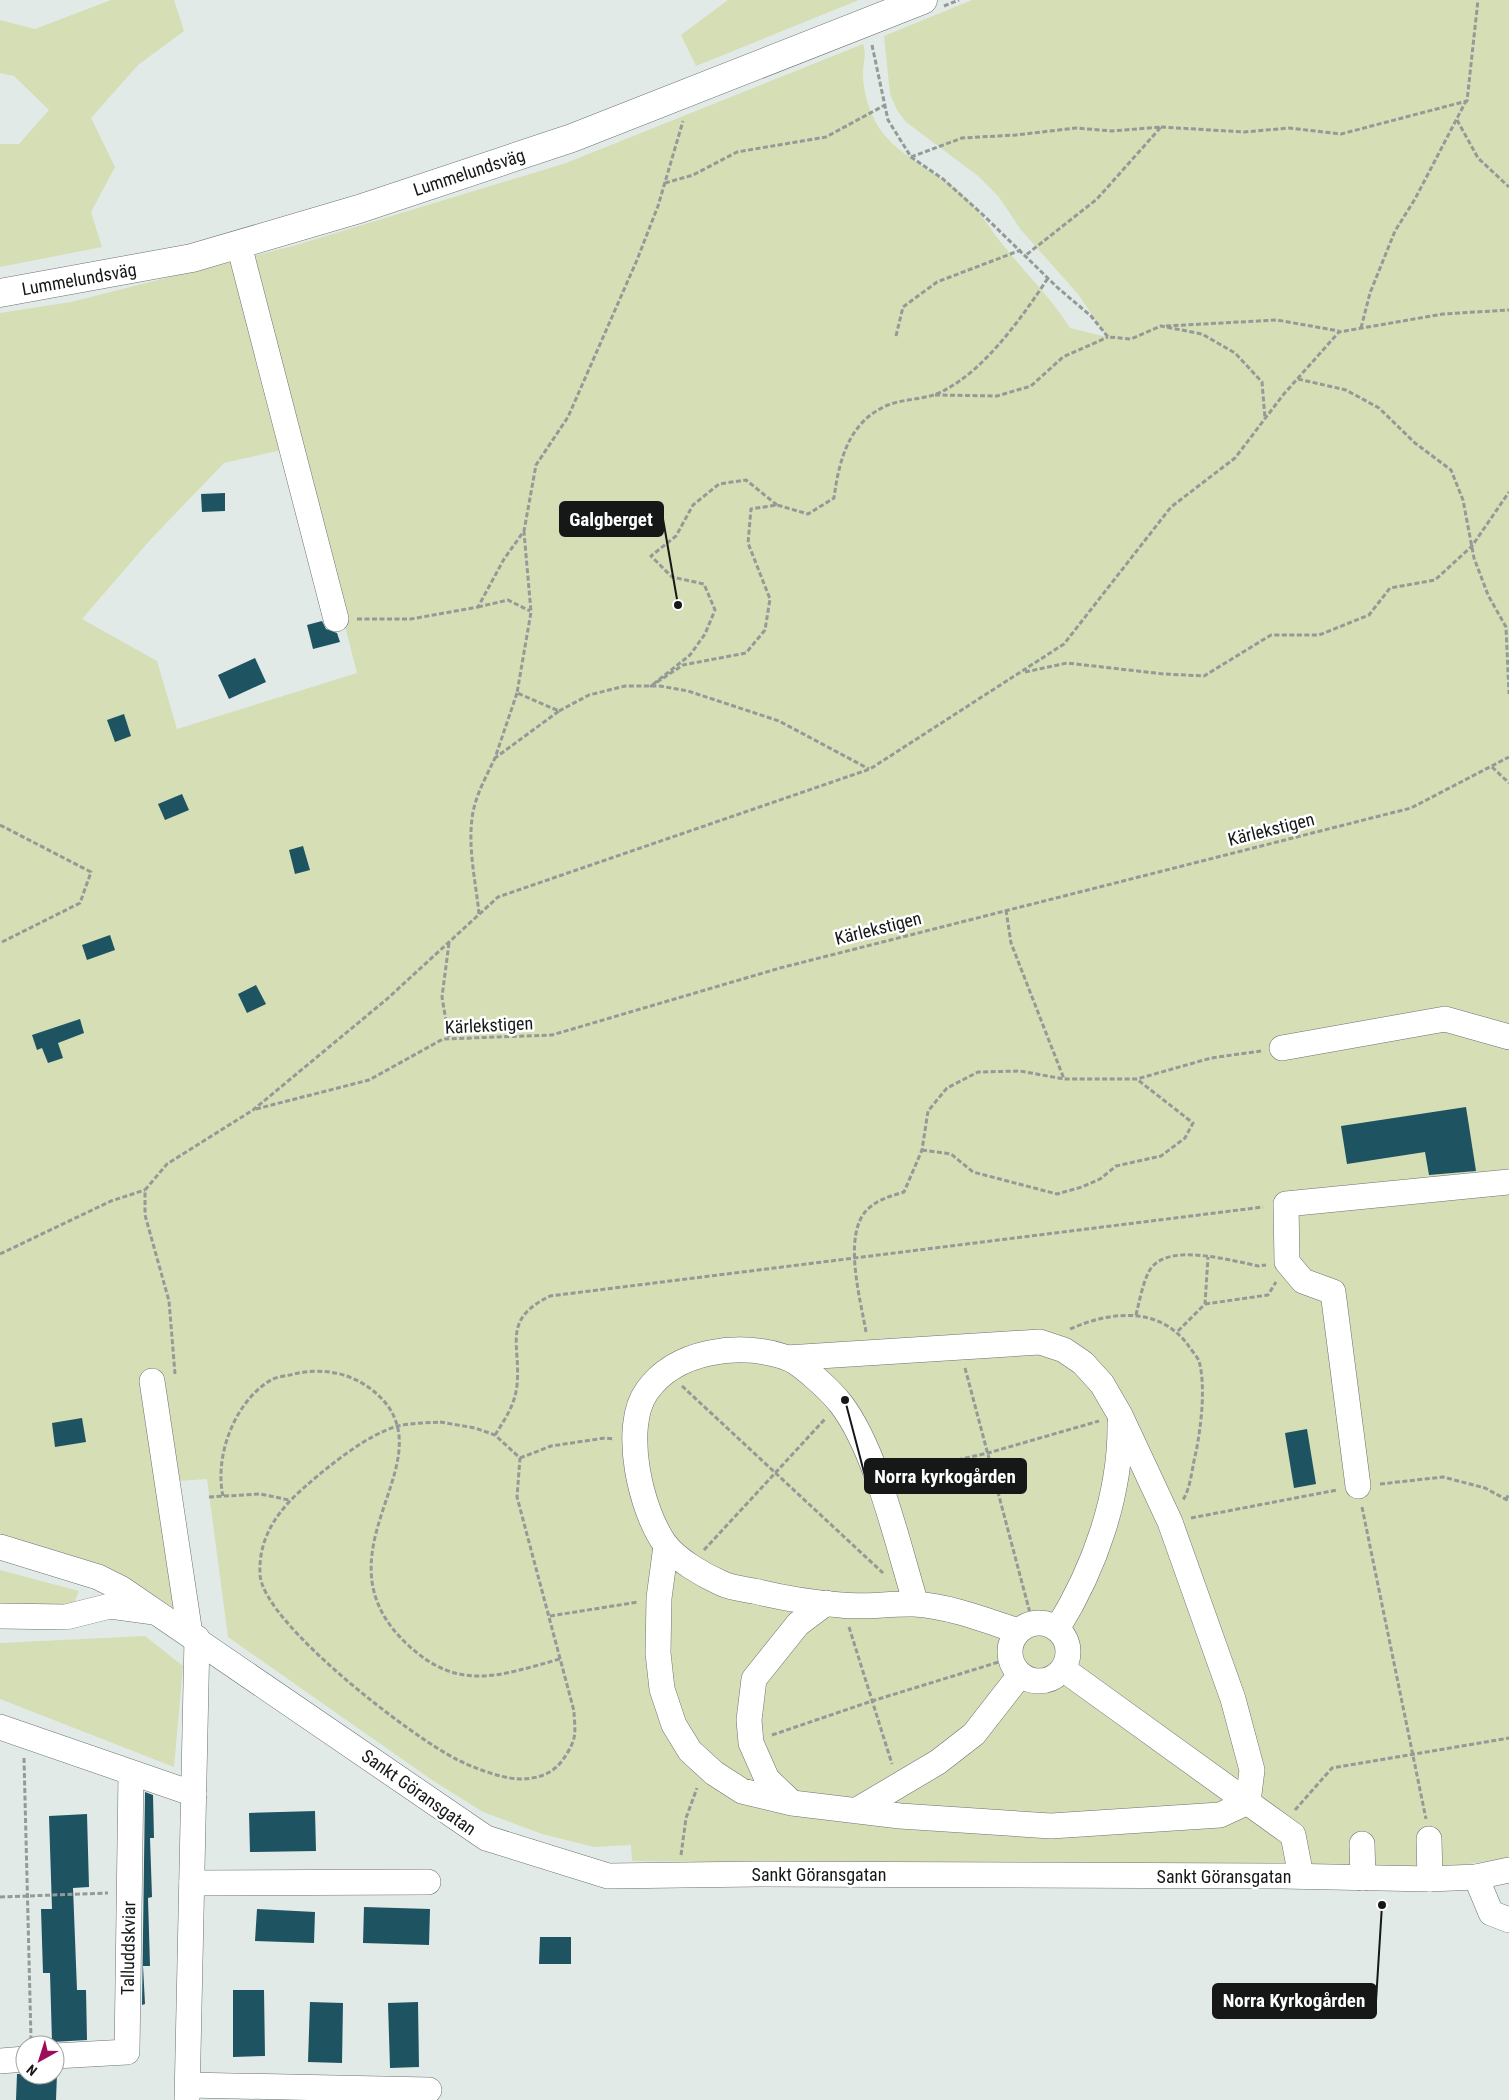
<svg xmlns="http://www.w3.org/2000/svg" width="1509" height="2100" viewBox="0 0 1509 2100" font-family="'Roboto Condensed',sans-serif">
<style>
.green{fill:#d5deb5;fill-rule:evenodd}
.building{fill:#1e5362}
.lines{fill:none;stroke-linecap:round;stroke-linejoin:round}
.minor-casing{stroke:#6b7271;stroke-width:26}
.major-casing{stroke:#6b7271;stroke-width:29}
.path{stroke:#949a98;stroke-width:3;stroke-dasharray:5 2.5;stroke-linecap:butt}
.minor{stroke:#fff;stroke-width:25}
.major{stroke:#fff;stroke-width:28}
.labels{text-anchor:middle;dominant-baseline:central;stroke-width:5;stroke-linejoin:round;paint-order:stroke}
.street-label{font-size:18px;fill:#151817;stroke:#fff}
.leader{fill:none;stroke:#151817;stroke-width:2}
.callout-dot{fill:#151817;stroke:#fff;stroke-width:2}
.callout{fill:#151817;stroke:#151817;stroke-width:2}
.callout-label{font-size:19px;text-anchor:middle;font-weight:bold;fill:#fff}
</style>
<rect width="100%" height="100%" fill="#e2eae8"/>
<g class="green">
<path d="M111,0h63l10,31 -46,34 -47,53 24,49 -24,45 11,35 -102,20v-123h19l30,-34 -35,-34 -14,-3v-53l35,9z"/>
<path d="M728,0h131l-163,66 -15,-31z"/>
<path d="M972,0h537v1858l-68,10 -170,2 -639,-9 -1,-16 -37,2 -52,-13 -59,-22 -51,-32 -204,-143 -21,-158 -44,3 11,126 -50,-32 -124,-32v-1231l71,-11 222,-56 273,-83 297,-119c4,11 0,18 0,30 0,16 5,33 12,47 18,34 60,49 87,73 17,15 27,34 41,51 22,28 48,52 67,83l37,9 -29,-43 -57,-64 -22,-33 -21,-21 -72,-54 -9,-12 -7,-16 -6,-58zM299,446l58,227 -180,56 -20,-68 -75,-42 69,-80 73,-76z"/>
<path d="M0,1570l79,21 -9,21 -70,-2z"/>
<path d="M145,1636l38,30 -9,101 -174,-68v-56z"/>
</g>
<g class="building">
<path d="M225,493v18l-23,1 -1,-18z"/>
<path d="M322,621l4,8 11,4 3,9 -27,7 -6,-24z"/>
<path d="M255,658l11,24 -37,17 -11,-24z"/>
<path d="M124,714l7,22 -16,6 -8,-22z"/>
<path d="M182,794l7,16 -24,10 -7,-16z"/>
<path d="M303,846l7,24 -15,4 -6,-24z"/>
<path d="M110,935l5,15 -28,10 -5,-15z"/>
<path d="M256,985l10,19 -19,9 -9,-19z"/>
<path d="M80,1019l4,14 -26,10 5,15 -15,5 -6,-15 -5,2 -5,-15z"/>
<path d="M1466,1107l10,64 -47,4 -4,-23 -78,12 -6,-38z"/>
<path d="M82,1418l4,24 -31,5 -3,-24z"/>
<path d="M1307,1429l9,55 -22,4 -9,-55z"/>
<path d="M145,1792l8,3 1,43h-4l2,59 -4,1 2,68h-7l2,38 -3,1z"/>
<path d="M315,1811l1,40 -66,1 -1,-39z"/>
<path d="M87,1814l2,73 -16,1 4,102h9l1,50 -35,2 -2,-69h-7l-2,-64h11l-3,-93z"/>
<path d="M364,1907l66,2 -1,36 -66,-2z"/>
<path d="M257,1909l58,3 -1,31 -59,-2z"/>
<path d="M540,1937h31v27h-32z"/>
<path d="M233,1990h31l1,66 -32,1z"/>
<path d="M310,2002l33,1 -1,60 -34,-1z"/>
<path d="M418,2002l1,65 -29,1 -2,-65z"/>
<path d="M17,2074h40l-1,26h-40z"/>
</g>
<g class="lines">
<g class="minor-casing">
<g id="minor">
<path d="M239,245l97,374"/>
<path d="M1282,1048l163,-29 64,18"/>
<path d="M152,1381l38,253"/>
<path d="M1358,1486l-25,-194 -30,-11 -16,-19 -1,-58 223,-22"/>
<path d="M666,1546l-7,52 -1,55 4,36 12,36 16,26 24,22 28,18 50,12 108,13 151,10 169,-11 28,-13 4,-32 -19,-71 -63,-177 -50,-107 -18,-31 -19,-21 -19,-13 -24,-8 -253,16"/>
<path d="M0,1547l98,30 24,12 364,249 122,38 151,-2 523,2 148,3 46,-2 33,-7"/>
<path d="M916,1604c-18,-58 -39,-153 -75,-200 -10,-13 -41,-42 -56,-47 -46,-15 -109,-7 -138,34 -26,36 -6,120 18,153 12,16 38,31 56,39 10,5 22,6 33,8 28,7 58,12 87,14 24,3 49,-2 73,-1 35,2 71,16 104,27"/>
<path d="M0,1616l66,1 44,-11 44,6"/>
<circle cx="1039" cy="1652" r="29"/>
<path d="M1057,1629c38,-61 64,-135 63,-206"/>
<path d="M1063,1669l230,166 8,41"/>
<path d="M0,1727l194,67"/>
<path d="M790,1801l-23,-22 -16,-36 -2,-23 5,-41 44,-55 28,-21"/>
<path d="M857,1810l81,-48 36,-28 46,-59"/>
<path d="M1429,1839l1,40"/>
<path d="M1362,1844l1,34"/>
<path d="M1476,1877l15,36 18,7"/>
<path d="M192,1883l236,-1"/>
<path d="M55,2056l72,-4 4,-279"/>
<path d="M0,2061l25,-2"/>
<path d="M188,2085l241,5"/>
<path d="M187,2100l10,-462"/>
</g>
</g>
<g class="major-casing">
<path id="major" d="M0,293l192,-35 167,-49 213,-71 351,-138"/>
</g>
<g class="path">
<path d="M944,6l15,-6"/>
<path d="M872,45l16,75 23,37 32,22 38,34 77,75 33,28 17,21 23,2 30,-13 41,8 33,19 27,29 3,36"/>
<path d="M1457,120l21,38 31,29"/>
<path d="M1161,127l83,5 45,-4 52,6 126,-33 11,-101"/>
<path d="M911,157l51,-19 54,-3 60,-7 36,3 49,-4 -64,72 -71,56"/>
<path d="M665,183l28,-8 44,-23 89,-15 59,-32"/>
<path d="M1166,326l111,-6 62,11"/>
<path d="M1361,328l9,-35 25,-62 20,-32 51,-98"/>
<path d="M896,336l7,-29 34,-25 84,-32"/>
<path d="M1298,379l48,11 33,18 36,35 36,27 12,30 11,58 14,37 18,32 3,67"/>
<path d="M935,395l62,1 34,-10 32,-29 45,-20"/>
<path d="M777,505l-31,-25 -27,4 -26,21 -17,31 -25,20 21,21 32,7 11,26 -10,24 -15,21 -39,31 32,-21 63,-12 19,-23 5,-31 -22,-56 3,-34 26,-4 31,9 26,-16c5,-38 15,-77 54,-93 18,-7 38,-5 55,-14 42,-21 80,-75 105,-113"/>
<path d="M478,607l30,-7 22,11"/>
<path d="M357,619h54l67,-12 26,-48 20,-28 12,-66 32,-48 69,-157 21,-54 25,-85"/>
<path d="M1025,672l42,-9 97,11 40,2 67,-41h48l50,-20 21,-27 45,-8 37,-34 37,-54"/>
<path d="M517,693l-22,65 64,-47 -42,-18 14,-81 -7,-80"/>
<path d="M559,711l30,-16 36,-9h35l28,5 91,30 90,48"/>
<path d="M1492,767l17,16"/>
<path d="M0,825l91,47 -11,31 -80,40"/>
<path d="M1006,910l5,33 53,136h73l74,-21 50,-7"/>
<path d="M479,914c-3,-31 -11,-64 -7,-95 2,-21 14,-42 23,-61"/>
<path d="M449,943l-7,54 7,42"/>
<path d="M256,1109l113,-29 74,-41 109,-4 228,-67 631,-160 98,-51"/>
<path d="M922,1150l29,4 22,18 84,22 25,-7 18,-8 16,-13 45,-10 24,-18 8,-15 -55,-43"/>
<path d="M0,1254l111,-53 34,-11"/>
<path d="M1205,1304l63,-9 8,-13"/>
<path d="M1136,1315c3,-12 8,-39 16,-48 20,-24 80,-6 107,-1l7,-1"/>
<path d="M1070,1329c41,-18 89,-23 118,16 3,5 9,11 11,16 7,25 2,66 -3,91 -4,15 -5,35 -13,48"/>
<path d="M1178,1331l27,-27 3,-47"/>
<path d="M866,1332c-5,-31 -25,-100 3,-124 10,-9 22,-12 35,-16l18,-42 6,-39 19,-23 31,-16 42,-1 44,8"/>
<path d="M965,1368l65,245"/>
<path d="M175,1374l-6,-73 -24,-86v-25l22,-26 86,-54 134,-111 111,-102 372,-128 194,-125 107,-137 64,-49 48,-63 56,-63 104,-18 66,-4"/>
<path d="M682,1386l201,187"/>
<path d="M440,1422l35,6 20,7 25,23 -3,39 57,214c0,8 2,19 0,27 -2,8 -7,16 -12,23 -11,14 -26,18 -43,18 -19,-1 -45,-11 -61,-19 -45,-22 -194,-136 -198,-185 -2,-39 19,-66 47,-90 23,-20 61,-51 91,-59 13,-3 28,-3 42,-4z"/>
<path d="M495,1435c10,-16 20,-30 22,-50 4,-42 -16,-65 33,-89l713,-89"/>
<path d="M520,1458l31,-12 54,-8 9,1"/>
<path d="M899,1473l89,-20 111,-32"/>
<path d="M1380,1484l63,-7 42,11 24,13"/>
<path d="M223,1496c-9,-40 12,-95 48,-116 5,-3 13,-4 19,-5 34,-9 68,-2 93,25 60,67 -72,155 25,245 51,48 93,30 152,14"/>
<path d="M209,1497l51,-3 29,6"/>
<path d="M1506,1500l3,-7"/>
<path d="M1362,1507l64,312"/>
<path d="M1191,1518l146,-28"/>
<path d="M704,1550l121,-131"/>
<path d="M550,1616l88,-14"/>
<path d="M849,1627l43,137"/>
<path d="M772,1735l100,-34 130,-40"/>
<path d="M24,1758l7,281"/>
<path d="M1295,1810l37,-42 177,-30"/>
<path d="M681,1855l5,-37 11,-30"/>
<path d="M0,1897l108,-4"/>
</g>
<use href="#minor" class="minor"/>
<use href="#major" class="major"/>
</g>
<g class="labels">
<g class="street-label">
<text transform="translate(469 172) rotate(-18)">Lummelundsväg</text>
<text transform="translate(79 279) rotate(-10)">Lummelundsväg</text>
<text transform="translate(1271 829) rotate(-14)">Kärlekstigen</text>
<text transform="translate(878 928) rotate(-14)">Kärlekstigen</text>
<text transform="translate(489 1025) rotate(-3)">Kärlekstigen</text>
<text transform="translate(419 1792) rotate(35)">Sankt Göransgatan</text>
<text x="819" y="1874">Sankt Göransgatan</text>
<text x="1224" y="1876">Sankt Göransgatan</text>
<text transform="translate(128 1948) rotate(-89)">Talluddskviar</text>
</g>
</g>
<path class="leader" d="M678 605L663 519M845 1400L865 1476M1382 1905L1376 2001"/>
<g class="callout-dot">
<circle cx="678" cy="605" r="5"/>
<circle cx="845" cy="1400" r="5"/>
<circle cx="1382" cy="1905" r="5"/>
</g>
<g class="callout">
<rect x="560" y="502" width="103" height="34" rx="5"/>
<rect x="865" y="1459" width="161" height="34" rx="5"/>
<rect x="1213" y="1984" width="163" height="34" rx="5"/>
</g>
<g class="callout-label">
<text x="611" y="526">Galgberget</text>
<text x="945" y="1483">Norra kyrkogården</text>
<text x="1294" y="2007">Norra Kyrkogården</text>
</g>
<g transform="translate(40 2060) rotate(219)"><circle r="24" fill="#ffffff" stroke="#a1a3a2"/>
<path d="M0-4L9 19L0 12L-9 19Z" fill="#9c0d5c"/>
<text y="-8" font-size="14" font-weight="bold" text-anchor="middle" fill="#151817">N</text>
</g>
</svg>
